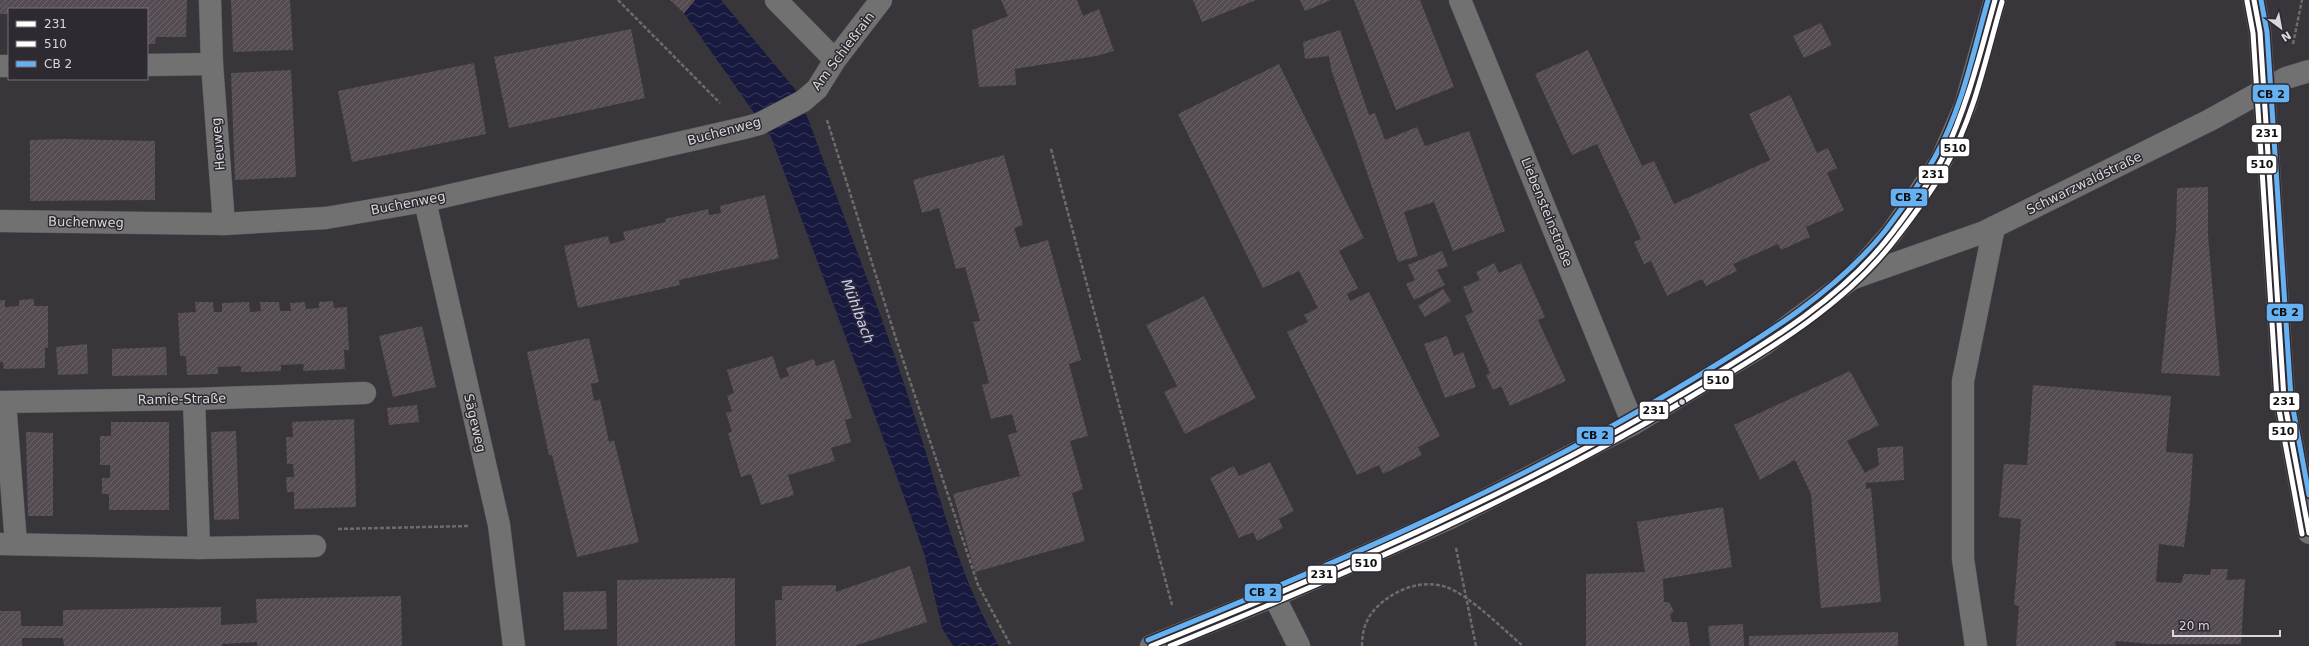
<svg xmlns="http://www.w3.org/2000/svg" width="2309" height="646" viewBox="0 0 2309 646" font-family="'DejaVu Sans',sans-serif">
<style>
.water{fill:url(#water-waves)}
.building{fill:url(#building-hatch)}
.lines{fill:none;stroke-linecap:round;stroke-linejoin:round}
.minor-casing{stroke:#555457;stroke-width:23}
.major-casing{stroke:#555457;stroke-width:23}
.path{stroke:#6c6b6d;stroke-width:2.5;stroke-dasharray:4 2;stroke-linecap:butt}
.minor{stroke:#717172;stroke-width:22}
.major{stroke:#727174;stroke-width:22}
.minor-bridge-casing{stroke:#555457;stroke-width:23;stroke-linecap:butt}
.path-bridge{stroke:#6c6b6d;stroke-width:2.5;stroke-dasharray:4 2;stroke-linecap:butt}
.minor-bridge{stroke:#717172;stroke-width:22}
.bus-1-casing{stroke:#2f2a32;stroke-width:8}
.bus-2-casing{stroke:#2f2a32;stroke-width:8}
.bus-3-casing{stroke:#2f2a32;stroke-width:8}
.bus-1{stroke:#fff;stroke-width:5}
.bus-2{stroke:#fff;stroke-width:5}
.bus-3{stroke:#66b1f2;stroke-width:5}
.bus-dot{fill:#dbd8dd;stroke:#2f2a32;stroke-width:1.5}
.labels{text-anchor:middle;dominant-baseline:central;stroke-width:3;stroke-linejoin:round;paint-order:stroke}
.street-label{font-size:13px;fill:#dbd8dd;stroke:#2f2a32}
.water-label{font-size:14px;font-style:italic;fill:#c8d0fd;stroke:#2f2a32}
.line-badge{stroke:#2f2a32;stroke-width:1.5}
.pale-badge-label{font-size:11px;text-anchor:middle;font-weight:bold;fill:#111}
</style>
<defs>
<pattern id="water-waves" width="16" height="10" patternUnits="userSpaceOnUse"><rect width="16" height="10" fill="#18193f"/><path d="M0 5q4-4 8 0t8 0" fill="none" stroke="#393a5a"/></pattern>
<pattern id="building-hatch" width="6" height="6" patternUnits="userSpaceOnUse"><rect width="6" height="6" fill="#544b53"/><path d="M-1 1l2-2M0 6l6-6M5 7l2-2" fill="none" stroke="#6c646b"/></pattern>
</defs>
<rect width="100%" height="100%" fill="#38363a"/>
<path class="water" d="M695,0h26l74,89 14,32c34,95 72,190 103,287 26,79 45,166 87,238h-46l-11,-18 -18,-75 -46,-129 -107,-287 -87,-124z"/>
<g class="building">
<path d="M0,0h187l-1,37h-30l-1,7h-8v-35h-138v5h-9z"/>
<path d="M231,0h59l3,50 -60,2z"/>
<path d="M670,0h25l-11,13z"/>
<path d="M1001,0h76l6,16 16,-7 15,42 -18,5 -81,13 1,16 -37,2 -7,-57 36,-14z"/>
<path d="M1193,0h63l-54,22z"/>
<path d="M1300,0h31l-26,11z"/>
<path d="M1354,0h66l34,87 -58,23z"/>
<path d="M1821,23l11,22 -28,13 -11,-22z"/>
<path d="M631,29l14,69 -136,30 -15,-71z"/>
<path d="M1340,30l29,85 6,-2 10,27 32,-13 8,19 44,-15 36,100 -52,20 -19,-49 -30,10 14,44 -20,6 -67,-193 -2,-13 -24,3 -2,-17z"/>
<path d="M1588,50l54,116 12,-5 20,43 96,-44 -21,-46 41,-19 27,58 11,-5 9,20 -10,5 17,37 -38,17 4,10 -29,13 -3,-6 -45,20 4,7 -31,15 -4,-7 -35,17 -16,-35 -7,3 -10,-22 7,-3 -44,-95 -25,11 -37,-81z"/>
<path d="M474,63l12,71 -134,28 -14,-71z"/>
<path d="M1279,64l85,174 -25,13 19,37 -11,6 3,7 19,-9 71,144 -22,11 4,8 -39,19 -4,-9 -22,10 -70,-143 21,-10 -4,-7 14,-7 -19,-37 -36,17 -85,-174z"/>
<path d="M291,70l5,107 -61,3 -4,-107z"/>
<path d="M63,139l92,2v59l-125,1v-61z"/>
<path d="M1004,155l19,70 -9,3 6,20 28,-8 33,120 -12,4 19,72 -18,5 13,48 -11,4 13,48 -110,31 -22,-78 67,-18 -12,-41 9,-3 -5,-18 -21,5 -9,-34 7,-2 -16,-61 7,-1 -15,-54 -9,2 -17,-61 -17,5 -9,-33z"/>
<path d="M2208,187v49l12,140 -59,-3 15,-142 1,-43z"/>
<path d="M765,195l14,63 -100,22 1,5 -102,23 -14,-62 44,-10 2,8 15,-4 -2,-8 43,-10 -1,-3 43,-10 1,6 12,-2 -1,-7z"/>
<path d="M1442,251l6,15 -11,4 8,15 -31,15 -8,-16 9,-4 -7,-15z"/>
<path d="M1494,263l5,10 22,-10 24,54 -7,3 28,61 -56,25 -9,-20 -8,4 -7,-15 4,-2 -25,-57 8,-4 -10,-25 17,-7 -4,-8z"/>
<path d="M1443,289l8,12 -26,16 -7,-11z"/>
<path d="M1204,296l52,102 -71,36 -21,-42 13,-6 -31,-61z"/>
<path d="M34,299v7h14v42h-3v20l-41,1 -1,-7h-3v-62h5v7l14,-1v-6z"/>
<path d="M333,301l1,7 13,-1 2,43h-5l1,19 -42,2 1,-7 -23,1v6l-40,1v-6l-23,1v7l-31,1 -1,-19h-6l-2,-43 18,-1 -1,-10h18l1,10h8v-9l27,-1 1,10 11,-1 -1,-9h19l1,9h11l-1,-8 15,-1 1,7 13,-1v-6z"/>
<path d="M422,326l14,61 -43,10 -14,-61z"/>
<path d="M1447,336l7,20 9,-4 13,35 -31,11 -21,-54z"/>
<path d="M589,338l10,44 -8,2 3,17 6,-2 9,43 5,-2 25,102 -62,15 -25,-102h-3l-22,-103z"/>
<path d="M87,344l1,30 -30,1 -2,-28z"/>
<path d="M166,347l1,28 -55,1v-27z"/>
<path d="M773,356l7,23 9,-3 -3,-8 28,-9 2,7 18,-6 18,58 -7,2 6,22 -20,6 4,13 -47,14 6,20 -33,10 -10,-31 -10,3 -13,-44 4,-1 -6,-19 6,-2 -5,-15 7,-3 -7,-23z"/>
<path d="M1850,371l29,54 -32,16 18,32 14,-8 -2,-17 26,-2 1,34 -38,3v6l5,-1 10,114 -60,6 -10,-114 -16,-34 -35,20 -26,-55z"/>
<path d="M2033,385l138,11 -5,56 27,2 -3,48 -6,45 -25,-3 -3,38 25,1 3,-9 26,1 1,-6h17l-2,11 19,-1 -4,65h-90l-35,-3 -1,5h-99l3,-40 -5,-1 7,-86 -22,-2 5,-53 23,1z"/>
<path d="M417,405l2,17 -30,3 -2,-17z"/>
<path d="M354,419l2,88 -62,2v-17h-7l-1,-15h8l-1,-13h-6l-1,-27h7l-1,-15z"/>
<path d="M111,422h58v88h-60v-16h-7v-16h8v-13h-10v-29h11z"/>
<path d="M236,431l3,88 -25,1 -3,-88z"/>
<path d="M26,432l27,1v83h-25z"/>
<path d="M1270,462l24,49 -15,8 4,9 -26,13 -4,-9 -14,6 -29,-60 24,-12 5,10z"/>
<path d="M1723,507l9,60 -69,12 1,23h5l5,9 -4,4 2,7h15l3,24h-104v-72l59,-2 -8,-50z"/>
<path d="M910,566l17,56 -73,24h-78l-1,-46h7v-14l54,-1v7z"/>
<path d="M735,578v68h-118v-66z"/>
<path d="M606,591l1,38 -43,1 -1,-38z"/>
<path d="M401,596l1,50h-145v-4l-35,2v2h-158l-1,-8h-41v8h-22v-35h21v15h42v-16l158,-3v18l36,-2 -1,-24z"/>
<path d="M1743,624l1,22h-34l-2,-20z"/>
<path d="M1898,632v14h-149v-10z"/>
</g>
<g class="lines">
<g class="minor-casing">
<g id="minor">
<path d="M210,0l2,64 12,160"/>
<path d="M776,0l59,60"/>
<path d="M1460,0l173,424"/>
<path d="M2254,0l6,32"/>
<path d="M147,65l65,-1"/>
<path d="M0,66h9"/>
<path d="M425,201l74,324 15,121"/>
<path d="M0,221l224,3 102,-6 99,-17 319,-73 15,-4 44,-23 14,-12 18,-29 46,-60"/>
<path d="M1851,279l133,-47 226,-112 76,-42 23,-7"/>
<path d="M194,399l5,149"/>
<path d="M0,402l194,-3 171,-6"/>
<path d="M5,402l11,142"/>
<path d="M0,544l199,4 116,-2"/>
<path d="M1274,596l25,50"/>
<path d="M1976,646l-13,-87v-178l31,-154"/>
</g>
</g>
<g class="major-casing">
<path id="major" d="M1151,646l123,-50 176,-78 183,-94 130,-79 88,-66 40,-45 50,-73 24,-55 30,-106"/>
</g>
<g class="path">
<path d="M618,0l102,103"/>
<path d="M2293,44l9,-44"/>
<path d="M827,120l69,219 82,246 33,61"/>
<path d="M1051,149l121,456"/>
<path d="M338,529l131,-3"/>
<path d="M1456,548l20,98"/>
</g>
<use href="#minor" class="minor"/>
<use href="#major" class="major"/>
<g class="minor-bridge-casing">
<path id="minor-bridge" d="M2260,32l24,367 25,134"/>
</g>
<path class="path-bridge" d="M1362,646c0,-20 7,-34 23,-46 17,-13 40,-20 61,-13 22,7 58,43 77,59"/>
<use href="#minor-bridge" class="minor-bridge"/>
<g class="bus-1-casing">
<g id="bus-1">
<path d="M2254,0l6,32 24,367 25,134"/>
<path d="M1151,646c190,-77 378,-159 553,-265 68,-41 140,-85 188,-148 16,-21 38,-51 50,-74 25,-51 38,-105 53,-159"/>
</g>
</g>
<g class="bus-2-casing">
<g id="bus-2">
<path d="M2247,1l6,32 24,366 25,135"/>
<path d="M1170,646c184,-75 367,-155 537,-259 68,-41 141,-85 190,-150 17,-22 37,-48 50,-73 28,-50 39,-108 55,-162"/>
</g>
</g>
<g class="bus-3-casing">
<g id="bus-3">
<path d="M2261,0l6,32 24,366 18,97"/>
<path d="M1148,640c187,-76 373,-156 545,-261 69,-42 141,-85 192,-148 16,-21 37,-51 50,-74 27,-48 38,-104 53,-157"/>
</g>
</g>
<use href="#bus-1" class="bus-1"/>
<use href="#bus-2" class="bus-2"/>
<use href="#bus-3" class="bus-3"/>
</g>
<circle class="bus-dot" cx="1682" cy="402" r="3.5"/>
<g class="labels">
<g class="street-label">
<text transform="translate(843 51) rotate(-53)">Am Schießrain</text>
<text transform="translate(724 131) rotate(-15)">Buchenweg</text>
<text transform="translate(218 144) rotate(-95)">Heuweg</text>
<text transform="translate(2084 183) rotate(-26)">Schwarzwaldstraße</text>
<text transform="translate(408 203) rotate(-11)">Buchenweg</text>
<text transform="translate(1547 212) rotate(68)">Liebensteinstraße</text>
<text transform="translate(86 222) rotate(1)">Buchenweg</text>
<text transform="translate(182 399) rotate(-1)">Ramie-Straße</text>
<text transform="translate(475 423) rotate(77)">Sägeweg</text>
</g>
<g class="water-label">
<text transform="translate(858 311) rotate(69)">Mühlbach</text>
</g>
</g>
<g class="line-badge">
<rect x="2252" y="84" width="38" height="19" rx="4" fill="#66b1f2"/>
<rect x="2251" y="124" width="31" height="19" rx="4" fill="#fff"/>
<rect x="1940" y="138" width="30" height="19" rx="4" fill="#fff"/>
<rect x="2246" y="155" width="31" height="19" rx="4" fill="#fff"/>
<rect x="1918" y="165" width="31" height="19" rx="4" fill="#fff"/>
<rect x="1890" y="188" width="38" height="19" rx="4" fill="#66b1f2"/>
<rect x="2266" y="303" width="38" height="19" rx="4" fill="#66b1f2"/>
<rect x="1703" y="370" width="31" height="20" rx="4" fill="#fff"/>
<rect x="2269" y="392" width="31" height="19" rx="4" fill="#fff"/>
<rect x="1639" y="401" width="30" height="19" rx="4" fill="#fff"/>
<rect x="2268" y="422" width="30" height="19" rx="4" fill="#fff"/>
<rect x="1576" y="426" width="38" height="19" rx="4" fill="#66b1f2"/>
<rect x="1351" y="553" width="31" height="19" rx="4" fill="#fff"/>
<rect x="1307" y="565" width="30" height="19" rx="4" fill="#fff"/>
<rect x="1244" y="583" width="38" height="19" rx="4" fill="#66b1f2"/>
</g>
<g class="pale-badge-label">
<text x="2271" y="98">CB 2</text>
<text x="2267" y="137">231</text>
<text x="1955" y="152">510</text>
<text x="2262" y="168">510</text>
<text x="1933" y="178">231</text>
<text x="1909" y="201">CB 2</text>
<text x="2285" y="316">CB 2</text>
<text x="1718" y="384">510</text>
<text x="2284" y="405">231</text>
<text x="1654" y="414">231</text>
<text x="2283" y="435">510</text>
<text x="1595" y="439">CB 2</text>
<text x="1366" y="567">510</text>
<text x="1322" y="578">231</text>
<text x="1263" y="596">CB 2</text>
</g>
<rect x="8" y="8" width="140" height="72" fill="#2f2a32" stroke="#747076"/>
<rect x="16" y="21" width="20" height="6" fill="#ffffff" stroke="#747076"/>
<text x="44" y="28" font-size="12" fill="#dbd8dd">231</text>
<rect x="16" y="41" width="20" height="6" fill="#ffffff" stroke="#747076"/>
<text x="44" y="48" font-size="12" fill="#dbd8dd">510</text>
<rect x="16" y="61" width="20" height="6" fill="#66b1f2" stroke="#747076"/>
<text x="44" y="68" font-size="12" fill="#dbd8dd">CB 2</text>
<g transform="translate(2281 28) rotate(148)" stroke="#2f2a32" stroke-width="3" paint-order="stroke">
<path d="M0-3L7 15L0 10L-7 15Z" fill="#dbd8dd"/>
<text y="-6" font-size="11" font-weight="bold" text-anchor="middle" fill="#dbd8dd">N</text>
</g>
<path d="M2173 630v6h107v-6" fill="none" stroke="#dbd8dd" stroke-width="2"/>
<text x="2179" y="630" font-size="12" fill="#dbd8dd" stroke="#2f2a32" stroke-width="3" paint-order="stroke">20 m</text>
</svg>
